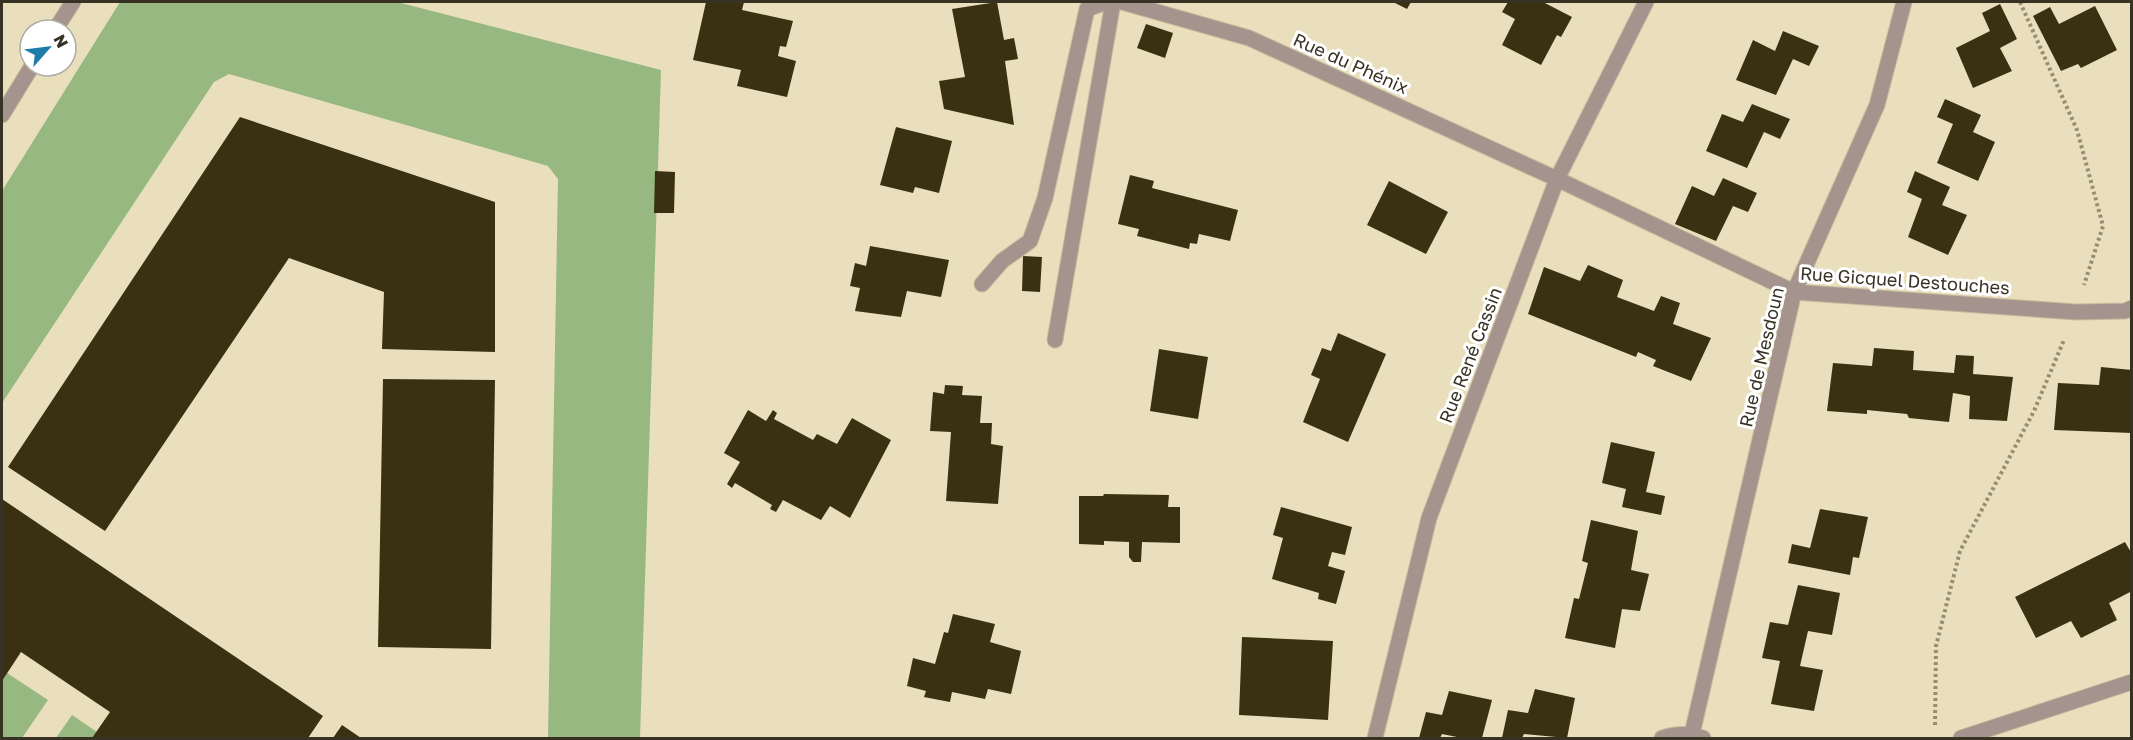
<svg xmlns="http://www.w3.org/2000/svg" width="2133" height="740" viewBox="0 0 2133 740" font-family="'Golos Text',sans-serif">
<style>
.green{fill:#98b881}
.building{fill:#3a3113}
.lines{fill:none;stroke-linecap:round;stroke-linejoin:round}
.minor-casing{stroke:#c6bc9e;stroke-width:17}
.path{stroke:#968d74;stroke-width:4;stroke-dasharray:3 3;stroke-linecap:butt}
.minor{stroke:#a4948d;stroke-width:15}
.labels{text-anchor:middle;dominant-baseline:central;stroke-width:6;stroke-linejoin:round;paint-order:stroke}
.street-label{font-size:18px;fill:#373224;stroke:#fff}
</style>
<rect width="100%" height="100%" fill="#eadfbc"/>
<g class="green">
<path d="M120,2h277l264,68 -21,668h-92l10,-559 -10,-13 -319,-92 -15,8 -212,321v-212z"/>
<path d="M7,673l41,27 -26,38h-20v-57z"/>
<path d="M72,715l25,17 -5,6h-36z"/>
</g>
<g class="building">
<path d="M706,2h38l-2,8 51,11 -7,26 -6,-1 -2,10 18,5 -9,36 -50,-11 4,-16 -48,-10z"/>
<path d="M997,2l7,38 10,-2 4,21 -13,2 9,64 -70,-16 -5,-28 26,-4 -13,-68z"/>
<path d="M1393,2h18l-4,7z"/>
<path d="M1508,2h35l29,15 -11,20 -4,-2 -16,30 -39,-20 13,-26 -13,-7z"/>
<path d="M2000,4l17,35 -17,9 12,23 -39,17 -17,-40 34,-17 -8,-18z"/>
<path d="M2095,6l22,44 -36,18 -3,-4 -17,7 -28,-55 17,-9 9,17z"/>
<path d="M1146,24l27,9 -8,25 -28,-10z"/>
<path d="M1783,31l36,15 -10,20 -16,-7 -17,36 -40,-15 17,-40 22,11z"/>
<path d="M1945,99l36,16 -8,17 22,10 -17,39 -41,-18 16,-39 -16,-7z"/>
<path d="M1752,104l38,15 -10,20 -16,-7 -17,36 -41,-17 16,-37 21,8z"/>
<path d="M240,117l255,85v150l-113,-3 2,-57 -95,-34 -184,273 -97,-64z"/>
<path d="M896,127l56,14 -13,52 -24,-6 -2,6 -33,-8z"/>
<path d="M655,171l20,1 -1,41h-20z"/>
<path d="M1915,171l35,16 -8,18 25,10 -19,40 -40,-18 14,-38 -15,-7z"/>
<path d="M1130,175l24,6 -2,7 86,22 -8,31 -31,-7 -2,10 -7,-1 -1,6 -52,-13 2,-7 -21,-5z"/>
<path d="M1723,178l34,15 -9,19 -15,-6 -17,35 -41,-17 17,-38 22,10z"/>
<path d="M1389,181l59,31 -22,42 -59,-29z"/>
<path d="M870,246l79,14 -8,37 -34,-6 -6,26 -46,-6 5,-23 -10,-2 5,-23 11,3z"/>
<path d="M1023,256l19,1 -2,35 -18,-1z"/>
<path d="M1588,265l35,15 -6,17 37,14 7,-15 19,7 -7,21 38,14 -20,43 -38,-15 3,-6 -18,-8 -2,5 -108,-43 16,-47 36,14z"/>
<path d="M1338,333l48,21 -38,88 -45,-20 17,-43 -9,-4 11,-27 9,3z"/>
<path d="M1874,348l40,3 -1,19 41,3 2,-18 18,1 -1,18 40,3 -6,44 -38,-2 1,-23 -17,-3 -4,29 -40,-4 -2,-4 -40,-4v4l-40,-3 6,-48 39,3z"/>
<path d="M1159,349l49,8 -10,62 -48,-8z"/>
<path d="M2101,367l31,3v63l-78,-3 4,-47 41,2z"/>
<path d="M383,379l112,1 -4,269 -113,-2z"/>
<path d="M945,385l18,1 -1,9 20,1 -2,27h12l-1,21 12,2 -5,58 -52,-3 5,-69 -21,-1 3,-39 11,2z"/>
<path d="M748,410l18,11 7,-11 4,3 -3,6 39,21 4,-6 20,10 15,-26 39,22 -41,78 -20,-12 -9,14 -38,-20 -7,12 -6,-3 2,-4 -37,-22 -3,5 -5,-4 13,-22 -16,-9z"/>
<path d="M1611,442l44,10 -9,40 19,4 -4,19 -39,-8 4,-18 -24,-6z"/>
<path d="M1104,494l65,1 -1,12h12v36l-38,-1 -1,20h-8l-4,-5v-15l-25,-1v4l-25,-1v-48h24z"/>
<path d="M2,499l321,217 -15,22h-216l18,-26 -89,-60 -19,29z"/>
<path d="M1281,507l71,20 -7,28 -13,-3 -4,14 17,5 -9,33 -18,-5 1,-6 -47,-14 11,-41 -10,-3z"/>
<path d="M1820,509l48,8 -9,41 -6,-1 -3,18 -62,-12 4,-19 18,4z"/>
<path d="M1591,520l47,11 -7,39 18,4 -9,37 -18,-2 -7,39 -50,-10 9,-40 5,1 9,-36 -6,-2z"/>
<path d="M2125,542l7,12v37l-23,12 8,17 -36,18 -10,-17 -35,17 -21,-41z"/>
<path d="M1798,585l42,8 -8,42 -24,-4 -8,35 23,4 -9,41 -43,-7 9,-43 -18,-3 8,-36 18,3z"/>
<path d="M953,614l42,10 -5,18 31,9 -10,43 -23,-5 -3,10 -33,-7 -2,10 -26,-5 2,-6 -19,-5 6,-28 22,6 9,-32 4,1z"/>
<path d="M1242,637l91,4 -5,79 -89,-5z"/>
<path d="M1535,689l40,9 -8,40 -43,-4 -2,4h-20l6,-28 20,3z"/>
<path d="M1449,691l43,9 -10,38h-20l-20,-4 -2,4h-21l7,-26 16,3z"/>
<path d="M342,725l19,13h-28z"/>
</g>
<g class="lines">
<g class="minor-casing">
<g id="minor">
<path d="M1122,2l127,36 308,141 237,113 282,20 49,-1 7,-3"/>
<path d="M55,30l18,-28"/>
<path d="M2,115l30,-49"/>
<path d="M982,284l20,-23 28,-20 15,-43 42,-189 20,-7"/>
<path d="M1055,340l58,-338"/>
<path d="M1692,734l102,-442 83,-187 27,-103"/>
<path d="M1375,738l54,-220 128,-339 89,-177"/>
<path d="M1662,738c15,-5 27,-5 41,0"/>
<path d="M1961,738l171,-56"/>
</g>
</g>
<g class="path">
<path d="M2020,2l57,128 26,96 -19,59"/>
<path d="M1935,725l1,-79 24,-95 74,-140 30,-71"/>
</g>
<use href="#minor" class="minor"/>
</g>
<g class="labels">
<g class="street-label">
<text transform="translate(1351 63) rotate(24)">Rue du Phénix</text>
<text transform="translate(1905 280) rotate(4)">Rue Gicquel Destouches</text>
<text transform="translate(1470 355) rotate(-69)">Rue René Cassin</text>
<text transform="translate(1761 357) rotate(-77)">Rue de Mesdoun</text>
</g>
</g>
<rect width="2133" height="740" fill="none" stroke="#373224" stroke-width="6"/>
<g transform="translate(48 48) rotate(62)"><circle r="28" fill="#ffffff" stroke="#afada7" stroke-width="1.5"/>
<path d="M0-4.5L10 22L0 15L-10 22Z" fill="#1e7ca9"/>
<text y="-9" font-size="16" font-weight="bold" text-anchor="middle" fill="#373224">N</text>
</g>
</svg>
